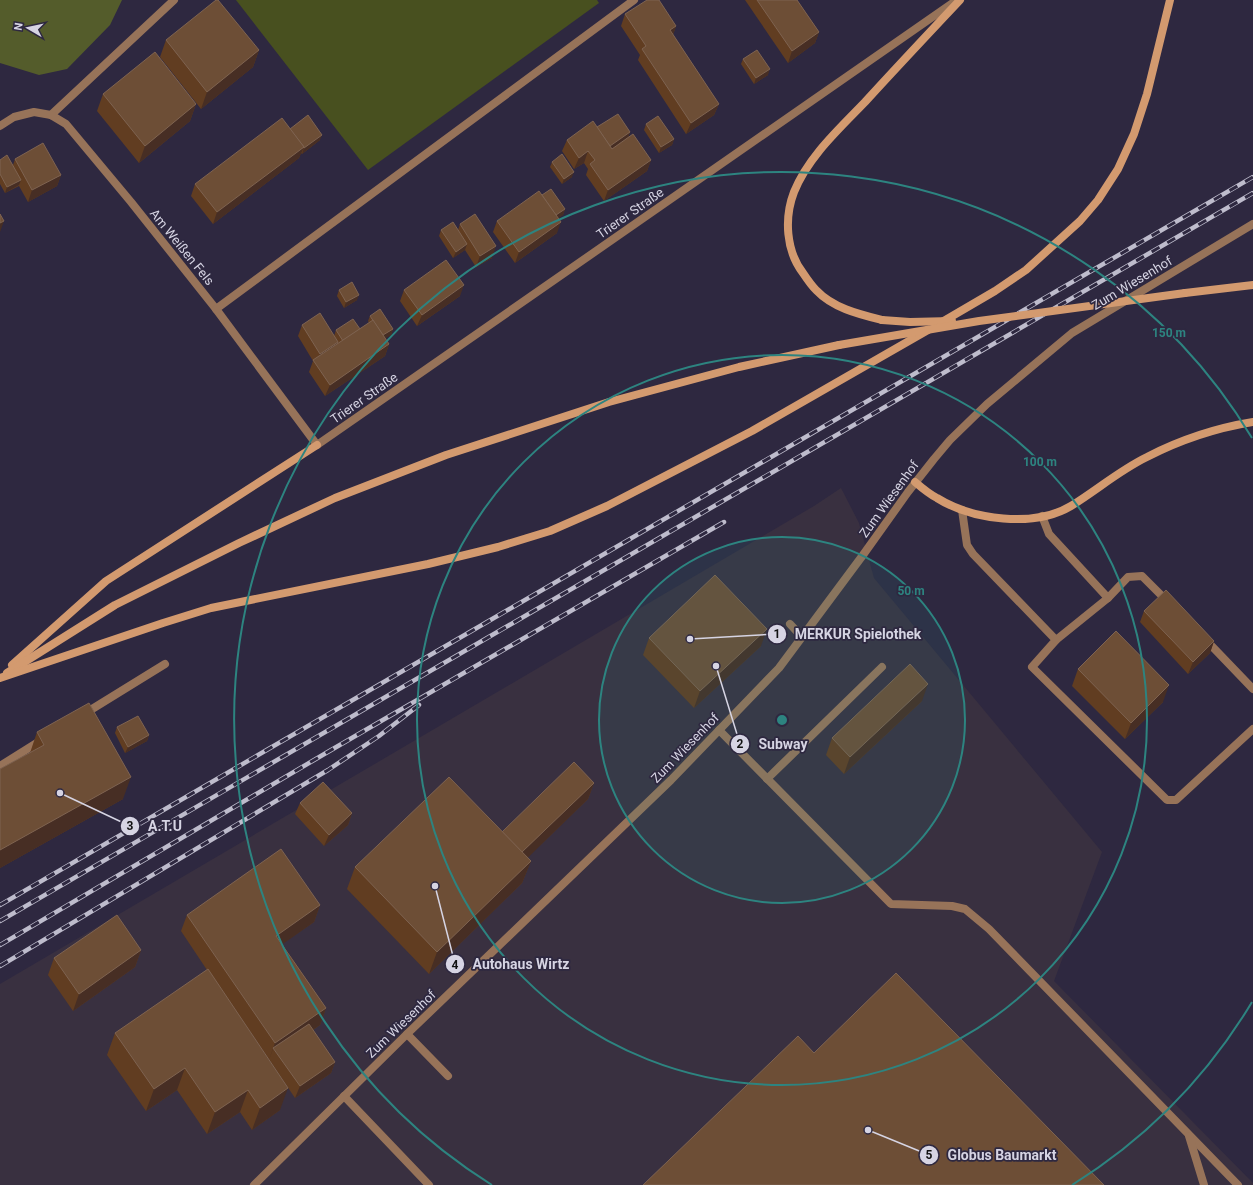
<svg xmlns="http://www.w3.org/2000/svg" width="1253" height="1185" viewBox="0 0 1253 1185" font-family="Roboto,sans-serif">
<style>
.industrial{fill:#393040}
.green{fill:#48501f}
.forest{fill:#545c2b}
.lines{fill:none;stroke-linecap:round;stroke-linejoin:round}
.service{stroke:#977359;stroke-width:8}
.minor{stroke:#977359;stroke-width:8}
.tertiary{stroke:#977359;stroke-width:8}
.secondary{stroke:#d39a6f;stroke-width:8}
.rail-casing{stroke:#bebccc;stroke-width:4.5}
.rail{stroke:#2e2840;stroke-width:3;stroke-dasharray:9;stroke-linecap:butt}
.secondary-bridge{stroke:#d39a6f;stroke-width:8}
.wall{fill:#613d21}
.shaded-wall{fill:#472e24}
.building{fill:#6d4e36;stroke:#7e6351}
.ring{fill:none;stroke:#2d8480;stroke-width:2}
.labels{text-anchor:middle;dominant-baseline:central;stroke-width:3.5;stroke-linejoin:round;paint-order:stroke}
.street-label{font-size:13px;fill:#d6d4e3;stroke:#2e2840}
.centre{fill:#2d8480;stroke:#2e2840;stroke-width:2}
.ring-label{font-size:12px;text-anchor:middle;font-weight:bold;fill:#2d8480;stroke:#2e2840;stroke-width:3.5;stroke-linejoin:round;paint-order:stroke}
.leader{fill:none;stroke:#d6d4e3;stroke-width:1.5}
.callout-dot{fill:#d6d4e3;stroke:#2e2840;stroke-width:1.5}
.mark-label{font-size:12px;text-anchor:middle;font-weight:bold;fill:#111}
.callout-label{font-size:14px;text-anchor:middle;font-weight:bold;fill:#d6d4e3;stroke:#2e2840;stroke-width:3.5;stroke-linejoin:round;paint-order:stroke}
</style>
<rect width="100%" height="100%" fill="#2e2840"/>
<path class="industrial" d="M841,488l18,35 15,55 228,274 -48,129 199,202v2h-1253v-201l814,-478z"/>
<path class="green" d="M236,0h361l2,3 -231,167z"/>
<path class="forest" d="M0,0h122l-12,25 -43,44 -28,6 -39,-12z"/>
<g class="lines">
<g class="service">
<path d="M51,115l123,-115"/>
<path d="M962,510l5,35 6,9 83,86 -24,27 135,133h9l77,-71"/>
<path d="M1042,516l7,18 59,64 20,-21 14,-1 26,26"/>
<path d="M790,624l12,13"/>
<path d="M1205,639l48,50"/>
<path d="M1056,640l52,-42"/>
<path d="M84,714l81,-50"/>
<path d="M719,730l172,174 61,2 13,3 24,20 249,256"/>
<path d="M0,766l40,-25"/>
<path d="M767,779l115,-112"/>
<path d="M407,1034l41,42"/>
<path d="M344,1096l85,89"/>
<path d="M1189,1136l15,49"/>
</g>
<g class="minor">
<path d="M0,126l14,-9 20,-5 17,3 15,9 65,78 85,107 101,136"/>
<path d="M216,309l418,-309"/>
<path d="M254,1185l153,-151 264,-254 108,-112 84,-113 45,-63 26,-33 16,-19 37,-36 85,-71 181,-109"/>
</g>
<path class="tertiary" d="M317,445l640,-445"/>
<g class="secondary">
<path d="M1185,293l68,-8"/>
<path d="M882,320c-24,-6 -49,-12 -66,-30 -5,-5 -9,-11 -13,-17 -17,-22 -19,-55 -9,-81 14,-35 45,-63 71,-90 31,-34 63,-68 95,-102"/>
<path d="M942,322l53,-31 31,-21 54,-49 18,-21 20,-31 16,-35 13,-40 23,-94"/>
<path d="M915,482c7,6 14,12 22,16 35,22 97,30 134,8 26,-16 49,-36 76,-49 33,-17 69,-29 106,-35"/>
<path d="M12,665l94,-84 211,-136"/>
<path d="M7,673l108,-68 124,-62 96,-45 111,-43 163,-53 130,-35 100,-22"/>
<path d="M0,678l163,-55 48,-15 217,-44 70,-17 52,-16 57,-25 145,-75 176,-101"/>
</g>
<g class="rail-casing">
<g id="rail">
<path d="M0,905l1253,-728"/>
<path d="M0,921l1253,-728"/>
<path d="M0,945l326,-192 398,-231"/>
<path d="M0,966l328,-196 51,-34 40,-31"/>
</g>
</g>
<use href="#rail" class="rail"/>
<g class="secondary-bridge">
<path d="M882,320l28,2 42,-1"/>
<path d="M839,345l140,-24 206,-28"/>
</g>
</g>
<g class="wall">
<path d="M745,0h52l22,32 -4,11 -27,20z"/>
<path d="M625,14l51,12 -3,9 46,69 -5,11 -28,19 -48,-74 2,-5 -19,-29z"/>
<path d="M166,40l93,10 -6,17 -52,42 -41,-52z"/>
<path d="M743,59l25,16 -14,9 -13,-20z"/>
<path d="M103,94l93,10 -6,17 -51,42 -42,-52z"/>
<path d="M646,124l28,15 -2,6 -13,8 -15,-23z"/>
<path d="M597,127l33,5 -2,6 23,22 -4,11 -43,30 -18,-26 2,-6 -4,-6 -10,6 -12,-18 5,-11z"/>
<path d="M290,129l30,11 -18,14 -1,-1 -2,5 -86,66 -22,-28 4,-12z"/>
<path d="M15,159l46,16 -4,11 -29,16 -9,-16 -14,7 -5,-9v-24l13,5z"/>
<path d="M552,162l20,15 -10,7 -12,-17z"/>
<path d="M542,195l23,14 -2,6 -5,3 -1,15 -42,30 -22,-31 4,-11z"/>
<path d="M460,224l32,34 -16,9 -11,-17 -12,8 -14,-22 2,-6h17z"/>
<path d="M339,290l18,10 -13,8 -7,-12z"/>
<path d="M404,290l56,6 -43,30 -17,-25z"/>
<path d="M370,316l23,13 -2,6 -6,3 4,6 -4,12 -60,40 -16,-24 4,-11 -15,-25 4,-11 32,11 2,-6 24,-1 9,-6 -1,-2z"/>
<path d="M1144,611l70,30 -4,12 -22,21 -48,-52z"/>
<path d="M649,638l112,8 -67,62 -51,-53z"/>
<path d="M1078,669l85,33 -38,37 -53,-53z"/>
<path d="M922,701l-78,73 -18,-19 6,-17z"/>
<path d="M117,727l32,8 -2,6 -22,12 -10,-20z"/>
<path d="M37,732l86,67 -123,69v-99l30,-16z"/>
<path d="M594,783l-6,16 -61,59 4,3 -9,22 -93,91 -82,-85 8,-22 147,-35z"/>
<path d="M300,803l52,10 -4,12 -24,21 -29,-32z"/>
<path d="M320,905l-6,17 -32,22 44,64 -6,17 -7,5 22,32 -4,11 -36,25 -57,-84 42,96 -28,20 -12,-18 -33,22 -30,-44 -31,21 -39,-56 8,-22 92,-63 -26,-39 6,-16z"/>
<path d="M141,950l-6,17 -62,44 -25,-36 6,-17z"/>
</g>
<g class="shaded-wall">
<path d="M676,26l-4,12 -2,-8z"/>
<path d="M819,32l-4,11 -27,20 4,-12z"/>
<path d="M259,50l-6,17 -52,42 6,-17z"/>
<path d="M770,69l-2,6 -14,9 2,-6z"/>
<path d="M196,104l-6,17 -51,42 6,-17z"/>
<path d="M719,104l-5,11 -28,19 5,-11z"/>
<path d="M630,132l-2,6 -21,14 2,-6z"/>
<path d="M322,135l-2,5 -18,14 2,-6z"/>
<path d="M674,139l-2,6 -13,8 2,-6z"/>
<path d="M304,147l-5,11 -86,66 4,-12z"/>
<path d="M588,151l-4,12 -10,6 5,-11z"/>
<path d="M651,160l-4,11 -43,30 4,-11z"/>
<path d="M574,172l-2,5 -10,7 2,-5z"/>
<path d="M61,175l-4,11 -29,16 4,-12z"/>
<path d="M21,180l-2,5 -14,8 2,-6z"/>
<path d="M565,209l-2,6 -12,8 3,-6z"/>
<path d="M4,221l-4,11v-9z"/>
<path d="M561,222l-4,11 -42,30 4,-11z"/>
<path d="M467,244l-2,6 -12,8 3,-6z"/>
<path d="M496,246l-4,12 -16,9 4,-11z"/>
<path d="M464,285l-4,11 -43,30 5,-11z"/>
<path d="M359,295l-2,5 -13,8 2,-6z"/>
<path d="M393,329l-2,6 -10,6 2,-6z"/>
<path d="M338,342l-4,11 -18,12 4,-11z"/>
<path d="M389,344l-4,12 -60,40 5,-11z"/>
<path d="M767,629l-6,17 -67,62 6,-17z"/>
<path d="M1214,641l-4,12 -22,21 5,-12z"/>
<path d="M928,684l-6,17 -78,73 6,-17z"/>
<path d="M1169,685l-6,17 -38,37 6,-16z"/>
<path d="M149,735l-2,6 -22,12 3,-6z"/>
<path d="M131,777l-8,22 -123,69v-18z"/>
<path d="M594,783l-6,16 -76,74 6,-17z"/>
<path d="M352,813l-4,12 -24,21 5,-11z"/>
<path d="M531,861l-9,22 -93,91 8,-22z"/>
<path d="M320,905l-6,17 -44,31 6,-17z"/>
<path d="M141,950l-6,17 -62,44 6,-17z"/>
<path d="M326,1008l-6,17 -43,29 -4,-6 -4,12 6,-17z"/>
<path d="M335,1062l-4,11 -36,25 5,-12z"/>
<path d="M185,1068l-8,22 -31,21 8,-22z"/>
<path d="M288,1088l-8,22 -28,20 8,-22z"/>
<path d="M248,1090l-8,22 -33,22 8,-22z"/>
</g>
<g class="building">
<path d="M216,0h2l41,50 -52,42 -41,-52z"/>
<path d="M647,0h12l17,26 -6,4 49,74 -28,19 -49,-74 4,-3 -21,-32z"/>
<path d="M757,0h40l22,32 -27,19z"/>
<path d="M757,50l13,19 -14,9 -13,-19z"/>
<path d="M155,52l41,52 -51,42 -42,-52z"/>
<path d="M618,114l12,18 -20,14 -13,-19z"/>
<path d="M308,115l14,20 -18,13 -1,-1h1l-14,-18z"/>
<path d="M658,116l16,23 -13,8 -15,-23z"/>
<path d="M282,118l22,29 -87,65 -22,-28z"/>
<path d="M593,121l19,28 21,-15 18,26 -43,30 -18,-26 5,-4 -7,-9 -9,7 -12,-18z"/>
<path d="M43,143l18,32 -29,15 -17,-31z"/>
<path d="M562,154l12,18 -10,7 -12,-17z"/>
<path d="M7,155l14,25 -14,7 -7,-13v-14z"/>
<path d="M551,189l14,20 -9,6 -14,-20z"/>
<path d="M539,191l22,31 -42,30 -22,-31z"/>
<path d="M0,214l4,7 -4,2z"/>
<path d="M475,214l21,32 -16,10 -20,-32z"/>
<path d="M453,222l14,22 -11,8 -15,-22z"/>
<path d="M446,260l18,25 -42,30 -18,-25z"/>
<path d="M352,282l7,13 -13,7 -7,-12z"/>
<path d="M380,309l13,20 -10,6 -13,-19z"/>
<path d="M320,313l18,29 -18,12 -18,-29z"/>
<path d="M353,319l7,10 -17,12 -7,-11z"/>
<path d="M373,320l16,24 -59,41 -17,-25z"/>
<path d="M715,575l52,54 -67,62 -51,-53z"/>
<path d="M1166,590l48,51 -21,21 -49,-51z"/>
<path d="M1116,631l53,54 -38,38 -53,-54z"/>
<path d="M910,664l18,20 -78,73 -18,-19z"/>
<path d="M89,703l42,74 -131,73v-81l44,-24 -7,-13z"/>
<path d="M138,716l11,19 -21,12 -11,-20z"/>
<path d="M574,762l20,21 -72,69 -20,-20z"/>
<path d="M449,777l82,84 -94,91 -82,-85z"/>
<path d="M323,782l29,31 -23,22 -29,-32z"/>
<path d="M281,849l39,56 -44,31 50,72 -51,35 -88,-128z"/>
<path d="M117,915l24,35 -62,44 -25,-36z"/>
<path d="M208,969l80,119 -28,20 -12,-18 -33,22 -30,-44 -31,21 -39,-56z"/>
<path d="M896,973l208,212h-461l155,-149 16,17z"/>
<path d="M309,1024l26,38 -35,24 -27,-38z"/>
</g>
<circle cx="782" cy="720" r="183" fill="#2d8480" fill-opacity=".12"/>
<g class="ring">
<circle cx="782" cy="720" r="183"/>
<circle cx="782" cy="720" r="365"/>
<path d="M1252 1002A548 548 0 0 1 1072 1185M492 1185A548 548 0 1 1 1252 438"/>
</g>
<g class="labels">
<g class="street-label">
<text transform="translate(630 213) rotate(-35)">Trierer Straße</text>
<text transform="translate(182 247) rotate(51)">Am Weißen Fels</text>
<text transform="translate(1132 283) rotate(-31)">Zum Wiesenhof</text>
<text transform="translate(364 398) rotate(-35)">Trierer Straße</text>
<text transform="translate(889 499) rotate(-54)">Zum Wiesenhof</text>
<text transform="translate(685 748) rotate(-46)">Zum Wiesenhof</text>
<text transform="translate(401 1024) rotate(-44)">Zum Wiesenhof</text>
</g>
</g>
<circle cx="782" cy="720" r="6" class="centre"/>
<g class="ring-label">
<text x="1169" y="337">150 m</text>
<text x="1040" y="466">100 m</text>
<text x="911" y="595">50 m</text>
</g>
<path class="leader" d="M690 639L777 634M716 666L740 744M60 793L130 826M435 886L455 964M868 1130L929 1155"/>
<g class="callout-dot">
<circle cx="690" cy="639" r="4"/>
<circle cx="716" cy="666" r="4"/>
<circle cx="60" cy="793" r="4"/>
<circle cx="435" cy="886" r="4"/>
<circle cx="868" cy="1130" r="4"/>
<circle cx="777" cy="634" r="10"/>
<circle cx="740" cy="744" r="10"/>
<circle cx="130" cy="826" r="10"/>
<circle cx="455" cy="964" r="10"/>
<circle cx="929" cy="1155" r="10"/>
</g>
<g class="mark-label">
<text x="777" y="638">1</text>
<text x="740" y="748">2</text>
<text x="130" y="830">3</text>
<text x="455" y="969">4</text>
<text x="929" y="1159">5</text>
</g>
<g class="callout-label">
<text x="858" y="639">MERKUR Spielothek</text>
<text x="783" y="749">Subway</text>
<text x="165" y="831">A.T.U</text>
<text x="521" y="969">Autohaus Wirtz</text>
<text x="1002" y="1160">Globus Baumarkt</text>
</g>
<g transform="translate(28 28) rotate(279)" stroke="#2e2840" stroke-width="3" paint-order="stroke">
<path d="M0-3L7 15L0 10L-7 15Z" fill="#d6d4e3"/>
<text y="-6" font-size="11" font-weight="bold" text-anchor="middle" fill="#d6d4e3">N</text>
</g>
</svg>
